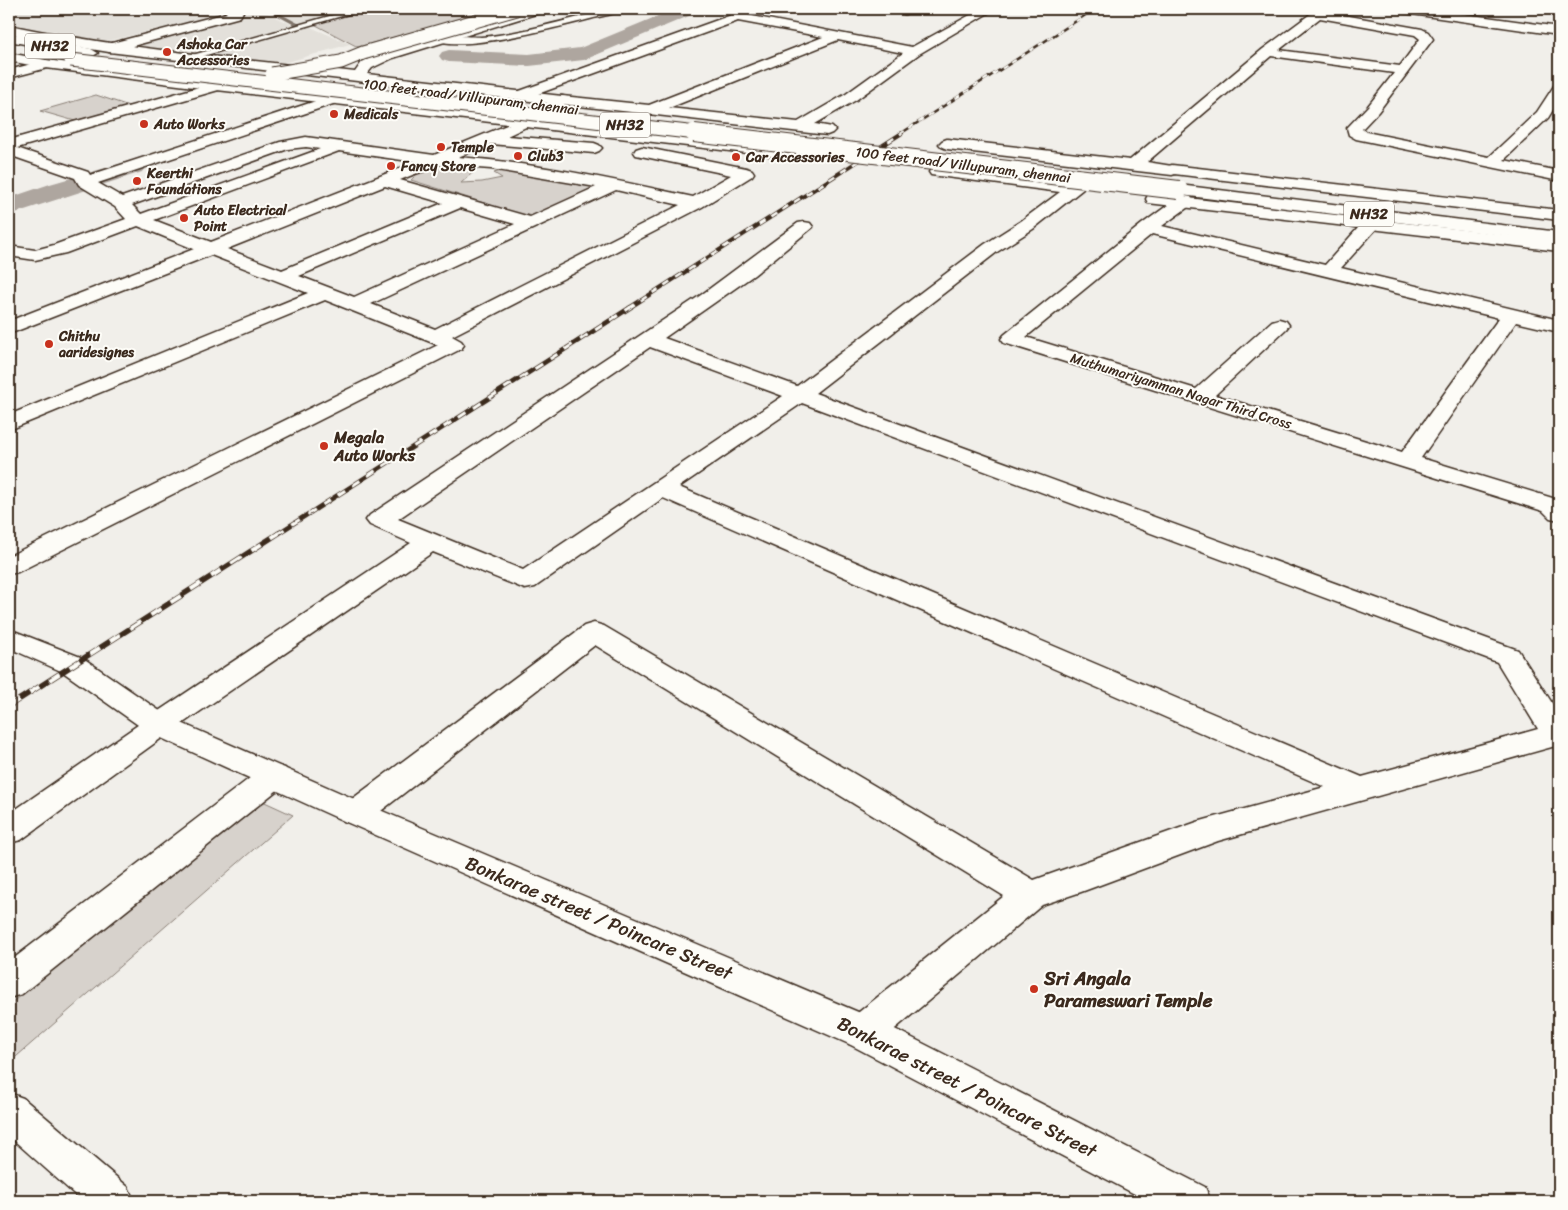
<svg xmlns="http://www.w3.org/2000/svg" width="1568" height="1210" viewBox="0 0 1568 1210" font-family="Sriracha,sans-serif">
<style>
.built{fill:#e3e0da}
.green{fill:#d7d2cc;stroke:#897e75}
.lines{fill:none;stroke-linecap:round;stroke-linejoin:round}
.stream{fill:#80746b;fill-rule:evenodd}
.canal{fill:#aea69f;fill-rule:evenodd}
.lane-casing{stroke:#3b2a1e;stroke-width:3}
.street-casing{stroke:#3b2a1e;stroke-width:3}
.secondary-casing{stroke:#3b2a1e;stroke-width:3}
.highway-casing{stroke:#3b2a1e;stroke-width:3}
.lane{fill:#fdfcf7;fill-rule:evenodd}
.street{fill:#fdfcf7;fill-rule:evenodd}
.secondary{fill:#fdfcf7;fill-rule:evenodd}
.highway{fill:#fdfcf7;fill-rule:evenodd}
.rail-far3-casing{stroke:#3b2a1e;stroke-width:2.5}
.rail-far2-casing{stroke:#3b2a1e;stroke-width:4}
.rail-far1-casing{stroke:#3b2a1e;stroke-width:4.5}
.rail-casing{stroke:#3b2a1e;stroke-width:5.5}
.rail-far3{stroke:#fdfcf7;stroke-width:2;stroke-dasharray:5.5;stroke-linecap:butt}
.rail-far2{stroke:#fdfcf7;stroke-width:2.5;stroke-dasharray:7;stroke-linecap:butt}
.rail-far1{stroke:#fdfcf7;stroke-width:3;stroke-dasharray:9;stroke-linecap:butt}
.rail{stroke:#fdfcf7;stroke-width:4;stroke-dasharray:12;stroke-linecap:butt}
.highway-bridge-far1-casing{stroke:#3b2a1e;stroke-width:15;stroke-linecap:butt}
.highway-bridge-casing{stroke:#3b2a1e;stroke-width:20;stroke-linecap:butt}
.highway-bridge-far1{stroke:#fdfcf7;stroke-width:13}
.highway-bridge{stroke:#fdfcf7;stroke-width:18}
.poi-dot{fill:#c8321e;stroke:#fdfcf7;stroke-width:2}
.labels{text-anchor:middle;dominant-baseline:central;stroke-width:4;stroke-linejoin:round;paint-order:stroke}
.far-poi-label{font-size:14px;font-weight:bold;fill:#3b2a1e;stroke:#fdfcf7;text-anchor:start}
.far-street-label{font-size:14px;fill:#3b2a1e;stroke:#fdfcf7}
.shield{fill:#fdfcf7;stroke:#75695f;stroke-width:1}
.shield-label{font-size:15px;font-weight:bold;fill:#3b2a1e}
.poi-label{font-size:16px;font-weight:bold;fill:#3b2a1e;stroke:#fdfcf7;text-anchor:start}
.near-street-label{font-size:19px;fill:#3b2a1e;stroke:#fdfcf7}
.near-poi-label{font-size:19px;font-weight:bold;fill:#3b2a1e;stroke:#fdfcf7;text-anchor:start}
</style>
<rect width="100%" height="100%" fill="#f1efea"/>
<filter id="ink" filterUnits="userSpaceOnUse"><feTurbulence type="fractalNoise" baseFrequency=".02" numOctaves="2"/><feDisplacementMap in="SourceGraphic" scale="10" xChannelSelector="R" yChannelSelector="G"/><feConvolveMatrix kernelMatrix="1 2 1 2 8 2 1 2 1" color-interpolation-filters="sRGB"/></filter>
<g filter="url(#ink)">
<g class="built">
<path d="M9,9h209l10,3 -128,31 -91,-19z"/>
<path d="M259,9l36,17 -113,28 -62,-9z"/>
<path d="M269,9h92l-63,16z"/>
<path d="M308,26l42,18 -66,19 -84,-7z"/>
</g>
<g class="green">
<path d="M369,9h128l-139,38 -44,-23z"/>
<path d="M96,95l33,11 -54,15 -35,-10z"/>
<path d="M450,165l27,4 -16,14 21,-1 20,-4 -8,-5 10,-3 90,17 -62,31 -121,-38 5,-5z"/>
<path d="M256,798l37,17 -284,248v-58z"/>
</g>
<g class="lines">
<path class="stream" d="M265,9h7l35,19 -5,1z"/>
<g class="canal">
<path d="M675,9h24l-3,4 -112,47 -55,6 -80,-4 -7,-2 -3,-4 3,-4 7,-2 80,4 51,-6z"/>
<path d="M133,160l9,2 3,5 -3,5 -133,43v-17l41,-14z"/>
</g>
<g class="lane-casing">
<g id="lane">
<path d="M354,9h12l-177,51 -7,-2z"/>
<path d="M611,9h12c-8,6 -23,7 -33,10 -27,7 -134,35 -155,20 6,-5 36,-2 46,-2 44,-4 87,-18 130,-28z"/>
</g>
</g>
<g class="street-casing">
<g id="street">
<path d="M222,9h17l4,3 -3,5 -126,34 -5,1 -6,-4 1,-3 123,-32z"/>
<path d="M892,9h18l1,1 -6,4 -11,-2z"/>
<path d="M981,9h14l-76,45 -63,46 -41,24 17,3 3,3 -3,3 -5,2 -265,-31 -5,-1 -2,-3 2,-3 5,-1 87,9 174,-68 -85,-16 -214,78h-10l-2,-3 2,-3 223,-80 175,34zM838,40l65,13 -57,41 -48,28 -129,-14z"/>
<path d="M1317,9h13l-3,3 95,17 6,3 5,7 -55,73 -16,17 4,3 123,25 48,-45 17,-26 5,-1v15l-11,18 -44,42 55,11v10l-203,-42 -7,-4 -2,-7 21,-22 26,-33 -123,-17 -124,106 31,5 2,3 -2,3 -6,2 -225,-26 -5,-2 -3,-3 3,-3 5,-2 183,21 133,-111zM1320,18l95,17 5,4 -20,27 -121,-16z"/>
<path d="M1399,9h29l131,18v8l-154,-22z"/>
<path d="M46,60l7,4 -2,3 -42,11v-8z"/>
<path d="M217,82l7,4 -2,3 -205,59 71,24 2,3 244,-80 5,1 2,3 -2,3 -241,81 24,14 158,-55 26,-5 128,18 90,-37 273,31 6,2 2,3 -2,3 -6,2 -271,-32 -19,9 87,7 5,2 3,3 -3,3 -5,2 -103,-9 -33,13c79,6 158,23 235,40l38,-22 -95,-20 -2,-3 2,-3 6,-2 104,21 6,2 2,3 -2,3 -50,31 -250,129 9,5 3,4 -3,4 -443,223 -9,2v-18l429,-211 -113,-45 -316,130v-15l299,-122 -97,-38 -202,79v-13l185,-72 -56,-23 -72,27 -31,7 -26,-4v-10l26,4 19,-5 72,-26 -11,-12 -36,-22 -4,-7 -66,-23v-15zM306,147l14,2 -179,65 -9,-9 156,-56zM339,151l77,11 -205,80 -57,-22zM437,165l54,4 105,18 -66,30 -130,-37zM385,186l58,17 -161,67 -55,-21zM616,190l64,15 -245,124 -64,-25zM460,208l55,16 -161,73 -55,-21z"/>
<path d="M937,167l138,17 6,1 2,4 -50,40 -36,23 -182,141 703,257 41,64v31l-341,96 -137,51 -39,13 -165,139 -14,4 -14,-4 -5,-12 5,-12 155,-124 -409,-251 -227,176 -12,4 -12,-4 -4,-8 4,-8 240,-179 10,-3 10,3 430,254 163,-58 128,-35 -662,-289 -128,89 -10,2 -92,-37 -263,180 -149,108 -12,3v-29l139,-96 263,-175 -41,-18 -4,-5 4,-5 331,-220 97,-72 6,-1 6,1 3,4 -59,48 -90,63 133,48 188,-142 36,-23 39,-29 -129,-17 -2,-3 2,-3zM650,347l133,49 -260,174 -125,-51zM802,403l695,259 41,67 -176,48 -683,-290z"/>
<path d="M1185,196l6,1 2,4 -2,4 -29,21 163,39 41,-46 6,-1 6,1 3,4 -3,4 -37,41 218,52v12l-43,-10 -95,136 138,42v20l-9,-2 -7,-7 -539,-168 -3,-4 3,-4 138,-111 37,-27zM1152,234l347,84 -97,134 -187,-57 71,-66 3,-4 -3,-4 -7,-2 -7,2 -76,68 -170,-52z"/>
<path d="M274,765l11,3 5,8 -5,8 -263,210 -13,4v-36l254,-194z"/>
<path d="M9,1093l14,5 105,89 6,14h-52l-73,-65z"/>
</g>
</g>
<g class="secondary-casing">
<g id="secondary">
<path d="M526,9h18l-2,3 -149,46 -21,10 -5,6 195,22 5,1 2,3 -2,3 -43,23 -307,-36 -171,-22 -37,-7v-8l37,7 171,22 305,35 25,-14 -438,-51 -67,-11 -33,-8v-8c114,24 230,34 346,47l7,-10 21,-10z"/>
<path d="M1172,165l387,45v10l-393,-47 -2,-3 2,-3z"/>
<path d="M1154,194l405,47v10l-411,-48 -2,-4 2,-4z"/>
<path d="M9,629l74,29 87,60 198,87 509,215 328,167 6,14h-63l-299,-157 -505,-223 -196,-89 -85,-60 -54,-24z"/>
</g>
</g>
<g class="highway-casing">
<g id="highway">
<path d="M9,33l82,16 7,4 -7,4 -82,-16z"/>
<path d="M1179,185l380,47v10l-386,-48 -2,-4 2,-4z"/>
</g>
</g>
<use href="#lane" class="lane"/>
<use href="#street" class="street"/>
<use href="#secondary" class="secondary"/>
<use href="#highway" class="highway"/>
<g class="rail-far3-casing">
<path id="rail-far3" d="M900,134l195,-125"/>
</g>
<g class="rail-far2-casing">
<path id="rail-far2" d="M629,308l273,-175"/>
</g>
<g class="rail-far1-casing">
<path id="rail-far1" d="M277,534l354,-227"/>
</g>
<g class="rail-casing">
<path id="rail" d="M9,706l270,-173"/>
</g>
<use href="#rail-far3" class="rail-far3"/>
<use href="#rail-far2" class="rail-far2"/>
<use href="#rail-far1" class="rail-far1"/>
<use href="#rail" class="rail"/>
<g class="highway-bridge-far1-casing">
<g id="highway-bridge-far1">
<path d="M71,60l634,74"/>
<path d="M272,74l69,-12 22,-9 154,-44"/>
</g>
</g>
<g class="highway-bridge-casing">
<path id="highway-bridge" d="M694,133l485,57"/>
</g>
<use href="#highway-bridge-far1" class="highway-bridge-far1"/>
<use href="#highway-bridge" class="highway-bridge"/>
</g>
</g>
<g class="poi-dot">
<circle cx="167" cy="52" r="5"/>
<circle cx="334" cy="114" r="5"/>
<circle cx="144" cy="124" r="5"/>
<circle cx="441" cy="147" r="5"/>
<circle cx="518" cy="156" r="5"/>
<circle cx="736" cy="157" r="5"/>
<circle cx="391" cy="166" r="5"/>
<circle cx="137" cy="181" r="5"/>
<circle cx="184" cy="218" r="5"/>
<circle cx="49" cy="344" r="5"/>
<circle cx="324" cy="446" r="5"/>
<circle cx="1034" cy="989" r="5"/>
</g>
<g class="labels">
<g class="far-poi-label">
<text x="177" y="44">Ashoka Car<tspan x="177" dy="16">Accessories</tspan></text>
<text x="344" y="114">Medicals</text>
<text x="154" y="124">Auto Works</text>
<text x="451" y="147">Temple</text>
<text x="528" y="156">Club3</text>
<text x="746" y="157">Car Accessories</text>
<text x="401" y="166">Fancy Store</text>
<text x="147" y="173">Keerthi<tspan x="147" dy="16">Foundations</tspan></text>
<text x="194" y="210">Auto Electrical<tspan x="194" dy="16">Point</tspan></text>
<text x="59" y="336">Chithu<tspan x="59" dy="16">aaridesignes</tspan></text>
</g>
<g class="far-street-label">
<text transform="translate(471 97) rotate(7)">100 feet road/ Villupuram, chennai</text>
<text transform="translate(963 165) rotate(7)">100 feet road/ Villupuram, chennai</text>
<text transform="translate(1181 391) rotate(17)">Muthumariyamman Nagar Third Cross</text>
</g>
<g class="shield">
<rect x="25" y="33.5" width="50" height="25" rx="4"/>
<rect x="600" y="112.5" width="50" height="25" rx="4"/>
<rect x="1344" y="201.5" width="50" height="25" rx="4"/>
</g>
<g class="shield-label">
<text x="50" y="46">NH32</text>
<text x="625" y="125">NH32</text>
<text x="1369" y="214">NH32</text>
</g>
<g class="poi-label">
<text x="334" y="437">Megala<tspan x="334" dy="18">Auto Works</tspan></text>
</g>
<g class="near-street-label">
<text transform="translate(599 918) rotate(23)">Bonkarae street / Poincare Street</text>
<text transform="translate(967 1087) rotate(27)">Bonkarae street / Poincare Street</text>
</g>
<g class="near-poi-label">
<text x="1044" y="978">Sri Angala<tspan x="1044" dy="22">Parameswari Temple</tspan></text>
</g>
</g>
<rect width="1568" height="1210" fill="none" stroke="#fdfcf7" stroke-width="30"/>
<rect x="15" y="15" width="1538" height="1180" fill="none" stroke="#3b2a1e" stroke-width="2" filter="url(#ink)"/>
</svg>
